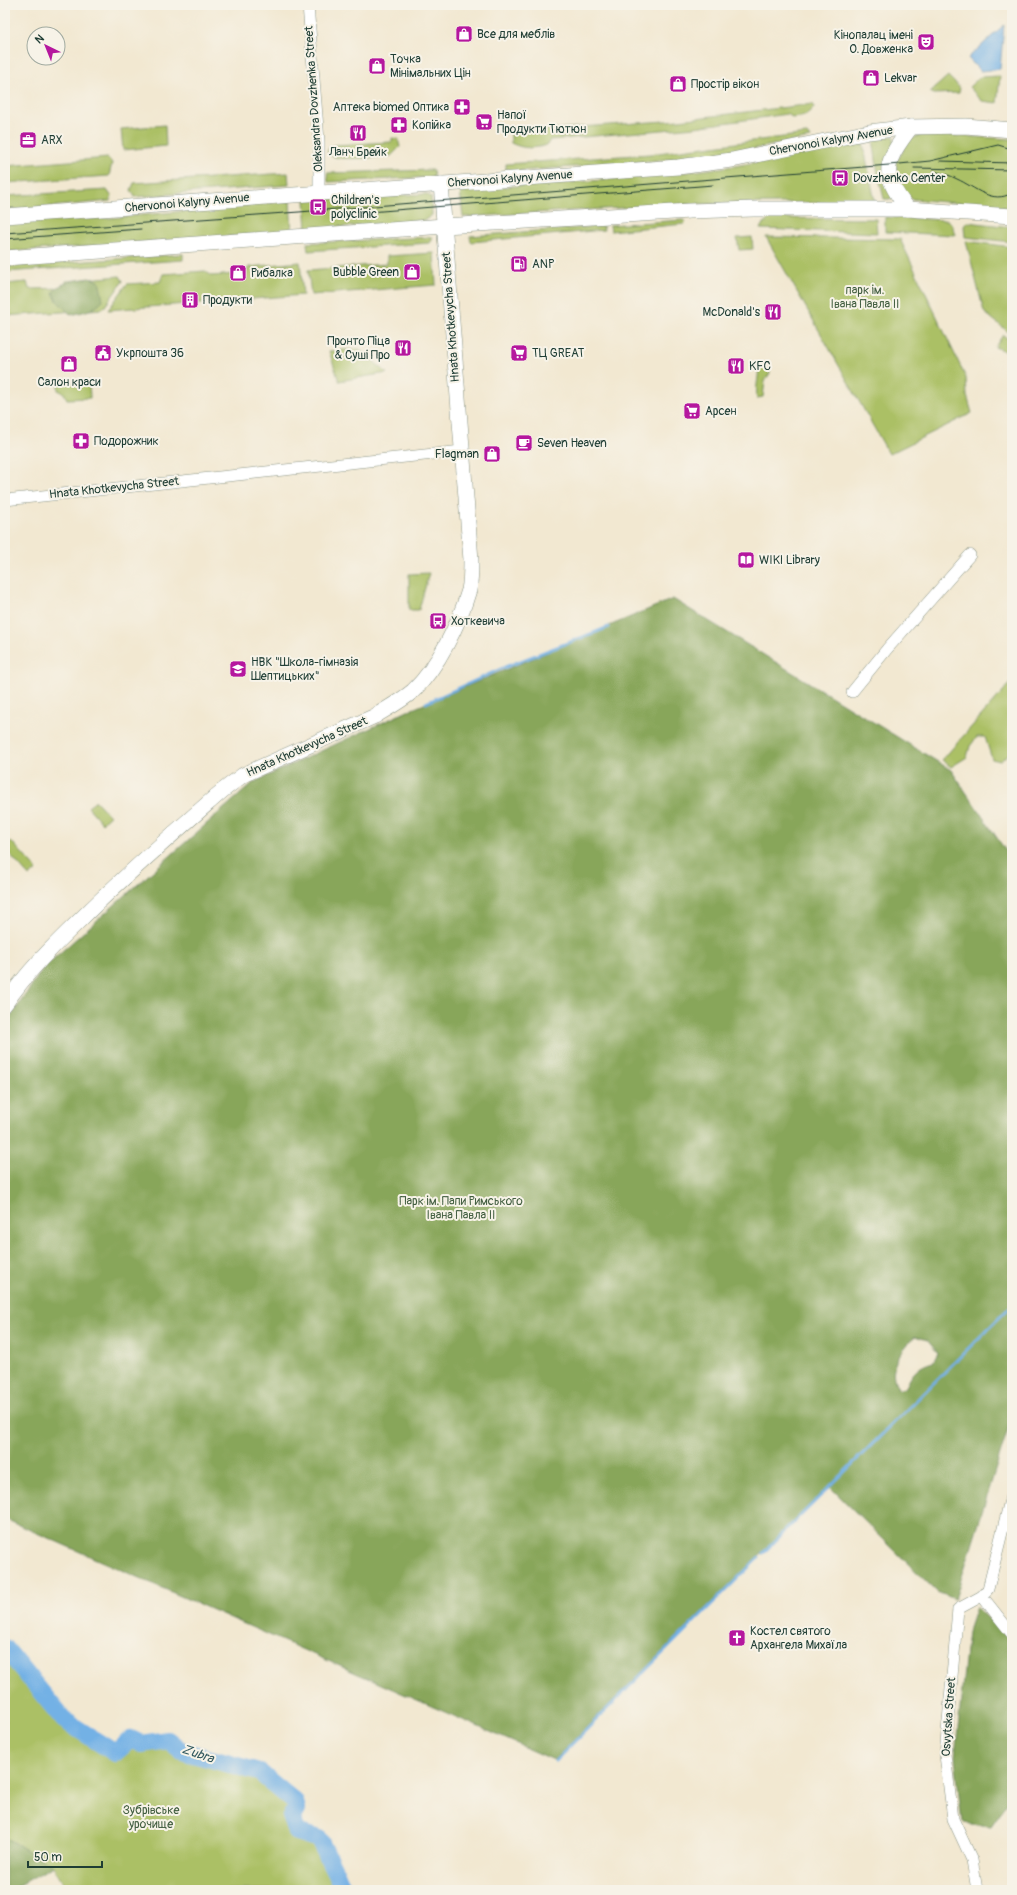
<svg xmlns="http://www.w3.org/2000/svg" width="1017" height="1895" viewBox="0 0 1017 1895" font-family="Pangolin,sans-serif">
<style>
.green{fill:#abc065;stroke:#657e4c}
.forest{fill:#88a65a;stroke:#547247;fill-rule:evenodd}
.water{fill:#73b1e5;stroke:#49778c}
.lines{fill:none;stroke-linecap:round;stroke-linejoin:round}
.stream{stroke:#73b1e5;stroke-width:3}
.river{stroke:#73b1e5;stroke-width:18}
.street-casing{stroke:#889282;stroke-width:12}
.secondary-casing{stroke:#889282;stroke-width:16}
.street{stroke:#fff;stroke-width:11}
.secondary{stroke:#fff;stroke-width:15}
.tram{stroke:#1f3d34;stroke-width:1}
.labels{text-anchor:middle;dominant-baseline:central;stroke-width:4;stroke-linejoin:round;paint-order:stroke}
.poi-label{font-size:12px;fill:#1f3d34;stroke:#f7f3e8;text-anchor:start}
.street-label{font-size:12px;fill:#1f3d34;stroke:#f7f3e8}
.park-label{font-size:12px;fill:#425e40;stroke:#f7f3e8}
.water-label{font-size:13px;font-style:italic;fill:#345a60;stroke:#f7f3e8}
</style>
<rect width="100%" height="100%" fill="#f7f3e8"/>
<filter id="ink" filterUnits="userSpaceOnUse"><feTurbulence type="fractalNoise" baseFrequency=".025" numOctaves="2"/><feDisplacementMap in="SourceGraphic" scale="8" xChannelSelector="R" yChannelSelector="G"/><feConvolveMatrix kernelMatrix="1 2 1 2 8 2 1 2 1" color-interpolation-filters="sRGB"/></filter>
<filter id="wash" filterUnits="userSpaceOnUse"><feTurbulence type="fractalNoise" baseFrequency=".012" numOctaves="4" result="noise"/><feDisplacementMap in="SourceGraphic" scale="16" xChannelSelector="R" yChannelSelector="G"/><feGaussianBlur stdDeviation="0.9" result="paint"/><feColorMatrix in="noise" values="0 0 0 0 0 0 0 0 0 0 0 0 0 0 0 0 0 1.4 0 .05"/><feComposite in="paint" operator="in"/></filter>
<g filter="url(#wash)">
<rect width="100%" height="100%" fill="#f2e8d1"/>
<g class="green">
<path d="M948,76l12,12 -1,5 -25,1 -4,-2z"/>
<path d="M1000,76l-3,27 -15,-2 -13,-14 11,-10z"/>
<path d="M813,104l1,3c-6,10 -12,10 -22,11l-4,-4 -93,13 -145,13 -3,5c-13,4 -24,4 -36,-2v-11l168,-12z"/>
<path d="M165,125l1,21 -43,4 -2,-21z"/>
<path d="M807,134l3,4 -79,15 -80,8 -145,11v-8l144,-10z"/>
<path d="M924,134l88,5v69l-100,-9 -9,-6 -6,-12 -1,-19 14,-23z"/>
<path d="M893,136l1,2 -2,61h-8l-6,-25 -5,-35z"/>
<path d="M392,138l6,1 2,8 -9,9c-14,0 -57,8 -64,-4l2,-4 5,-3 58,-3z"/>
<path d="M863,143l12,59 -184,2 -228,13 -3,-27 187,-13 88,-11z"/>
<path d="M108,158l4,5 -3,13 -104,7v-17z"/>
<path d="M433,170l1,7 -106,5 -1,-9z"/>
<path d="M288,173l1,12 -154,12 -4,-7 3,-7z"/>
<path d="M107,190l5,7 -2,4 -105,10v-15z"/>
<path d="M426,194l5,3 1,18 -7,5 -118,10 -2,-30z"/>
<path d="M290,201l2,31 -287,20v-29l106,-5z"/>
<path d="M885,217l62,3 5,4 3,11 -70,-3z"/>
<path d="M770,218l106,1 1,14 -117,-4 2,-4z"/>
<path d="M683,220l3,2 -2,2 -73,7 -1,-6z"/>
<path d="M967,222l45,5v15l-47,-5 -1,-11z"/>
<path d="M603,226l1,4 -133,12 -1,-6z"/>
<path d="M432,237l-2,6 -122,8 -1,-8z"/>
<path d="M752,237l1,12 -14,1 -2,-12z"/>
<path d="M766,237l134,2 66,139 1,18 5,17 -83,41z"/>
<path d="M966,241l46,6v88l-28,-23z"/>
<path d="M434,253l2,32 -125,10 -3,-25 79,-6v-8z"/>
<path d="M183,254v6l-178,12v-5z"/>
<path d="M300,262l3,33 -195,15 19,-26 33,-2 3,-8 42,-3 7,5 33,-3 4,-6z"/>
<path d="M120,276l3,5 -20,28 -98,7v-32l22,-2 2,7 36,-1 1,-7z"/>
<path d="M1003,335l9,7v12l-17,-7z"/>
<path d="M359,349l28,24 -48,8 -10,-30z"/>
<path d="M758,363h7l5,10 -5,8 -2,16 -6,1c-2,-13 3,-22 1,-35z"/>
<path d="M89,381l1,17 -23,1 -3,-6 -6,-3v-7z"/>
<path d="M429,573l-10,37h-10v-36z"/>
<path d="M1012,681v70l-12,10 -8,-2 -7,-22h-8l-7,9 -3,11 -16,10 -9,-7z"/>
<path d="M96,801l14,15 -8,7 -14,-16z"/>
<path d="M11,841l26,29 -8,6 -24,-27v-3z"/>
<path d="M5,1648l59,72 51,33 16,-14 10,5 27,-4 14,11 77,21 36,30 2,8 -6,7 6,15 22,7 25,51h-277l-14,-24 -48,-29z"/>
</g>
<g class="forest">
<path d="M89,278l10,3 4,19c-6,10 -21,12 -32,15l-14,-14 -4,-8c5,-11 25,-13 36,-15z"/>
<path d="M673,599l278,171 61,90v556l-57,183 -18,-7 -108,-106 -275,274 -549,-241v-494l39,-58 210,-185 149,-69zM915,1336l12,4 11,13 -5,9c-15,4 -21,11 -27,25l-7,3c-14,-22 1,-37 16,-54z"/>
<path d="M976,1607l36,33v156l-21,30 -29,-3 -7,-66 13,-126z"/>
<path d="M5,1837l48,29 -42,24h-6z"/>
</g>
<path class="water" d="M1004,25l-4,44 -20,2 -12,-13z"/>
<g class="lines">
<g class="stream">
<path d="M426,703l79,-36 104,-40"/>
<path d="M763,1553l249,-248"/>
<path d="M555,1761l204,-204"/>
</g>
<path class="river" d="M5,1648l59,72 51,33 16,-14 10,5 27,-4 14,11 77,21 36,30 2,8 -6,6 6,16 22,7 25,51"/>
</g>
</g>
<g filter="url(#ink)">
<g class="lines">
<g class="street-casing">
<g id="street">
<path d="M308,5l11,136v51"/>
<path d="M5,500l457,-49"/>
<path d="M852,692l35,-43 83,-94"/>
<path d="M982,1596l30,38"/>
<path d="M977,1890l-5,-30 -19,-41 -8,-64 13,-146 24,-13 6,-7 24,-97"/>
</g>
</g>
<g class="secondary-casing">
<g id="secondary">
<path d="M908,209c-29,-37 -23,-47 3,-82"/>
<path d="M5,216l673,-49 54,-7 137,-28 42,-5 55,-1 46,4"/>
<path d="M5,258l439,-32 246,-15 64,-2h154l104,7"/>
<path d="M5,1004c21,-31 48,-58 75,-84 45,-45 94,-87 142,-129l21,-16 132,-59c13,-8 26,-15 38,-25 25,-24 46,-67 56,-101 2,-9 2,-20 2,-30l-30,-376"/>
</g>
</g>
<use href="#street" class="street"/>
<use href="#secondary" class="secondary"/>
<g class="tram">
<path d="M940,161l72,2"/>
<path d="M914,168l98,2"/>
<path d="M933,171c8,2 17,4 24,8 18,8 35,26 55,14"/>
<path d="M344,214l369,-29"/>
<path d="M5,233l294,-21 590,-47 41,-4 68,-16 14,4"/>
<path d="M5,239l136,-10"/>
</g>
</g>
</g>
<defs>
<g id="shop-square" transform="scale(0.9)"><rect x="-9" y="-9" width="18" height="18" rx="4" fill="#b5179e" stroke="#f7f3e8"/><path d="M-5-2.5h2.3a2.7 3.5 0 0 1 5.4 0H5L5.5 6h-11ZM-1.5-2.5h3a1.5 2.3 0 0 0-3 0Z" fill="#fff"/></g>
<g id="theatre-square" transform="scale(0.9)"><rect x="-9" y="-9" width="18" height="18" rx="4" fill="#b5179e" stroke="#f7f3e8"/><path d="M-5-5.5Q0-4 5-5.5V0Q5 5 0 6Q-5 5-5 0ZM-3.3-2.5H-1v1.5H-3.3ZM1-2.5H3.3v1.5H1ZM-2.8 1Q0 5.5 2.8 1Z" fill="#fff"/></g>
<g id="pharmacy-square" transform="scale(0.9)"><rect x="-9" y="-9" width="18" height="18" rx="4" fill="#b5179e" stroke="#f7f3e8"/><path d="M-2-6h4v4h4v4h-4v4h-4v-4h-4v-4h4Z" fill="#fff"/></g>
<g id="supermarket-square" transform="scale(0.9)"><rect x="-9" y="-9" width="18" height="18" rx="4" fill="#b5179e" stroke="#f7f3e8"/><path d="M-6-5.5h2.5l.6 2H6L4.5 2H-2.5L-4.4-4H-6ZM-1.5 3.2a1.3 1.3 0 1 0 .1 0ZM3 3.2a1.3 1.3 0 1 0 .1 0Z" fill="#fff"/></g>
<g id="restaurant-square" transform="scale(0.9)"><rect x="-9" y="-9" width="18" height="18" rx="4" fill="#b5179e" stroke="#f7f3e8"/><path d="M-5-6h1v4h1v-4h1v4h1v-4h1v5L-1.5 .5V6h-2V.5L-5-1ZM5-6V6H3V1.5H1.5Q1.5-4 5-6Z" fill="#fff"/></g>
<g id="office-square" transform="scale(0.9)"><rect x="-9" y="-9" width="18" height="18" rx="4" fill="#b5179e" stroke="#f7f3e8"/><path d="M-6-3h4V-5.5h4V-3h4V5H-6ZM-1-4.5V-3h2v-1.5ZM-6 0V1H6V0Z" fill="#fff"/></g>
<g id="bus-square" transform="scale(0.9)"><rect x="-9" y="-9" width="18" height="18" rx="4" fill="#b5179e" stroke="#f7f3e8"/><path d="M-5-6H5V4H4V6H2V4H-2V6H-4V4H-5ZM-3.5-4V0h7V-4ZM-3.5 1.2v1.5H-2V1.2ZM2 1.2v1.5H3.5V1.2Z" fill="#fff"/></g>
<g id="fuel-square" transform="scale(0.9)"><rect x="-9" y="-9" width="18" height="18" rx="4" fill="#b5179e" stroke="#f7f3e8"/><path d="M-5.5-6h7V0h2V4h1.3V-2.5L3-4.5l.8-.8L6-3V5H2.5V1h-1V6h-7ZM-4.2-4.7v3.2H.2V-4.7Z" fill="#fff"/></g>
<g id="building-square" transform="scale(0.9)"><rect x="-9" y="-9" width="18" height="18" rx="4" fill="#b5179e" stroke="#f7f3e8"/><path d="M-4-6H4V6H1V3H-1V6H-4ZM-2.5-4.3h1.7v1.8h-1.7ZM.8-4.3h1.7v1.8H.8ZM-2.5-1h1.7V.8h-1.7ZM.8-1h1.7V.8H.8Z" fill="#fff"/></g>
<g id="civic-square" transform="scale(0.9)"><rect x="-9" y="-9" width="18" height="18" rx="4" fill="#b5179e" stroke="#f7f3e8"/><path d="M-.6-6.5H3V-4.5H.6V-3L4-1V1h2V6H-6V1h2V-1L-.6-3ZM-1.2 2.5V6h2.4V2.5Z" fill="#fff"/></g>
<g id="cafe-square" transform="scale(0.9)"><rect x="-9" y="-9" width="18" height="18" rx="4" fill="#b5179e" stroke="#f7f3e8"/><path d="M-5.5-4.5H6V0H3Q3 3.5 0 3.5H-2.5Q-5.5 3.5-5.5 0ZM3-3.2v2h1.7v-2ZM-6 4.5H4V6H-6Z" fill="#fff"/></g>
<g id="library-square" transform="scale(0.9)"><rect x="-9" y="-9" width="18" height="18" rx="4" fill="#b5179e" stroke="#f7f3e8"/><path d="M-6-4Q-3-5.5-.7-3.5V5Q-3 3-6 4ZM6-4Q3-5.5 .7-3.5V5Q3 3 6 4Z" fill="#fff"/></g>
<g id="school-square" transform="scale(0.9)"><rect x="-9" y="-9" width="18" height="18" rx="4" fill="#b5179e" stroke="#f7f3e8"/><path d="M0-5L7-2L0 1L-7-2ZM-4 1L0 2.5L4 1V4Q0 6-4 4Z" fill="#fff"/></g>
<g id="church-square" transform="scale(0.9)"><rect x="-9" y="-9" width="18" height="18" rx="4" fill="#b5179e" stroke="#f7f3e8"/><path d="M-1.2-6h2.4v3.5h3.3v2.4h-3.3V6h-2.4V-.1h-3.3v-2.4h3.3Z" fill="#fff"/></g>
</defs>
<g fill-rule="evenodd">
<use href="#shop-square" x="464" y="34"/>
<use href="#theatre-square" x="926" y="42"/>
<use href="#shop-square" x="377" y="66"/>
<use href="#shop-square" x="871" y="78"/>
<use href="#shop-square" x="678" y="84"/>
<use href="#pharmacy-square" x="462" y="107"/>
<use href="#supermarket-square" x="484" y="122"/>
<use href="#pharmacy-square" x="399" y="125"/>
<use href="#restaurant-square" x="358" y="133"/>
<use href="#office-square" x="28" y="140"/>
<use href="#bus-square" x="840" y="178"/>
<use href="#bus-square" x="318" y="207"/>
<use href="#fuel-square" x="519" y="264"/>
<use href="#shop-square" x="412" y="272"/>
<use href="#shop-square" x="238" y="273"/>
<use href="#building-square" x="190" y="300"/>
<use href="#restaurant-square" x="773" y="312"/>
<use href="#restaurant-square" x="403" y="348"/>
<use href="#civic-square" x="103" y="353"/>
<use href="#supermarket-square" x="519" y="353"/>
<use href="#shop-square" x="69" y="364"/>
<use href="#restaurant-square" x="736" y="366"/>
<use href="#supermarket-square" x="692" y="411"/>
<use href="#pharmacy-square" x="81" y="441"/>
<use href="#cafe-square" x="524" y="443"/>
<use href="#shop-square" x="492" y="454"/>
<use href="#library-square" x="746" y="560"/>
<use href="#bus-square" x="438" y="621"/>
<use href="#school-square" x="238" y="669"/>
<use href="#church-square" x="737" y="1638"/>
</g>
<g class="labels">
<g class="poi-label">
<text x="477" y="34">Все для меблів</text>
<text x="913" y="35" text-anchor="end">Кінопалац імені<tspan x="913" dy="14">О. Довженка</tspan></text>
<text x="390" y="59">Точка<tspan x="390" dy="14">Мінімальних Цін</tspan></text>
<text x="884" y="78">Lekvar</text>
<text x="691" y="84">Простір вікон</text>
<text x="449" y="107" text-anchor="end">Аптека biomed Оптика</text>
<text x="497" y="115">Напої<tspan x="497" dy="14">Продукти Тютюн</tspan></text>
<text x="412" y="125">Копійка</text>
<text x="41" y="140">ARX</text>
<text x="358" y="152" text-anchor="middle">Ланч Брейк</text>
<text x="853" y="178">Dovzhenko Center</text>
<text x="331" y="200">Children's<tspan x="331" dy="14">polyclinic</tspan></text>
<text x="532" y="264">ANP</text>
<text x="399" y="272" text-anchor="end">Bubble Green</text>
<text x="251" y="273">Рибалка</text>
<text x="203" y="300">Продукти</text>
<text x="760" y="312" text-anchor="end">McDonald's</text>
<text x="390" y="341" text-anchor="end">Пронто Піца<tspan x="390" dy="14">&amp; Суші Про</tspan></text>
<text x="116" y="353">Укрпошта 36</text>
<text x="532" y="353">ТЦ GREAT</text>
<text x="749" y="366">KFC</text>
<text x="69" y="382" text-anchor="middle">Салон краси</text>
<text x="705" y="411">Арсен</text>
<text x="94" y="441">Подорожник</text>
<text x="537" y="443">Seven Heaven</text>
<text x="479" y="454" text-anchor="end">Flagman</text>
<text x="759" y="560">WIKI Library</text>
<text x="451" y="621">Хоткевича</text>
<text x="251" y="662">НВК "Школа-гімназія<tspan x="251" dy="14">Шептицьких"</tspan></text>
<text x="750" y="1631">Костел святого<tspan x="750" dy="14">Архангела Михаїла</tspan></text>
</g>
<g class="street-label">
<text transform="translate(314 99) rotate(-94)">Oleksandra Dovzhenka Street</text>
<text transform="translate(831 141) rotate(-10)">Chervonoi Kalyny Avenue</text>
<text transform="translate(510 179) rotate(-4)">Chervonoi Kalyny Avenue</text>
<text transform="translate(187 203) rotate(-5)">Chervonoi Kalyny Avenue</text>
<text transform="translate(451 317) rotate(-94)">Hnata Khotkevycha Street</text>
<text transform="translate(114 488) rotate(-6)">Hnata Khotkevycha Street</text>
<text transform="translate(307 747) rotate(-24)">Hnata Khotkevycha Street</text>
<text transform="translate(949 1717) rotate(-86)">Osvytska Street</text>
</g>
<g class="park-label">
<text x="865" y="290">парк ім.<tspan x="865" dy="14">Івана Павла II</tspan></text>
<text x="461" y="1201">Парк ім. Папи Римського<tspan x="461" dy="14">Івана Павла ІІ</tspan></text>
<text x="151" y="1810">Зубрівське<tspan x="151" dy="14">урочище</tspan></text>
</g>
<g class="water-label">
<text transform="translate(198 1754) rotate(19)">Zubra</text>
</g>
</g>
<rect width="1017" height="1895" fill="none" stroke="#f7f3e8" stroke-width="20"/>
<g transform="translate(46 46) rotate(317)"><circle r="19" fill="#f7f3e8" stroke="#a1aaa0"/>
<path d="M0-3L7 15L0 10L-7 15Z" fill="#b5179e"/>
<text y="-6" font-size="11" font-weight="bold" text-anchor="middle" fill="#1f3d34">N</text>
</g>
<path d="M28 1861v6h74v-6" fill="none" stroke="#1f3d34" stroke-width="2"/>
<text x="34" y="1861" font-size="12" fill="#1f3d34" stroke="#f7f3e8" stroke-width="3" paint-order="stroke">50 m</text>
</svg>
